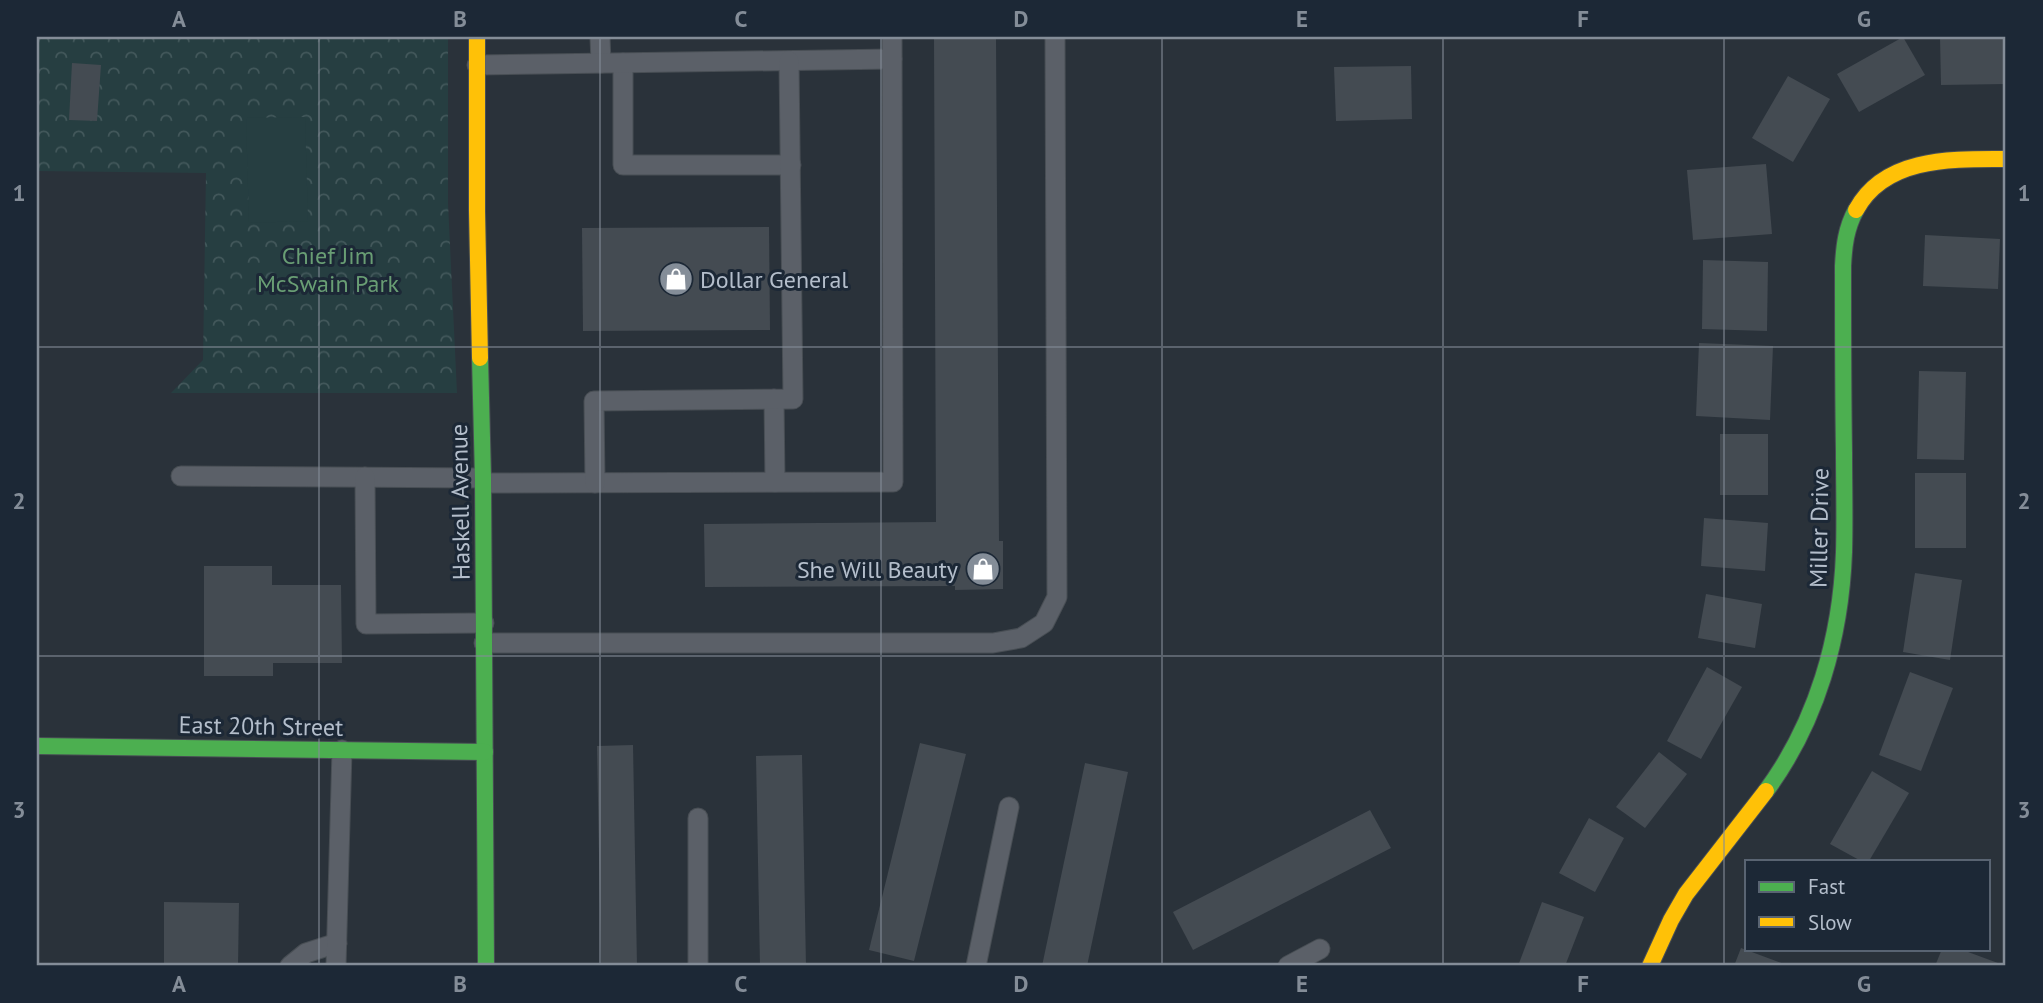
<svg xmlns="http://www.w3.org/2000/svg" width="2043" height="1003" viewBox="0 0 2043 1003" font-family="'PT Sans',sans-serif">
<style>
.park{fill:url(#park-crowns)}
.pitch{fill:#263e41}
.building{fill:#444b52}
.lines{fill:none;stroke-linecap:round;stroke-linejoin:round}
.lane-casing{stroke:#484e54;stroke-width:21}
.fast-casing{stroke:#484e54;stroke-width:18}
.slow-casing{stroke:#484e54;stroke-width:18}
.lane{stroke:#5b6068;stroke-width:19}
.fast{stroke:#4caf50;stroke-width:16}
.slow{stroke:#ffc107;stroke-width:16}
.grid{fill:none;stroke:#848d98;stroke-width:2;stroke-opacity:0.55}
.labels{text-anchor:middle;dominant-baseline:central;stroke-width:6;stroke-linejoin:round;paint-order:stroke}
.park-label{font-size:24px;fill:#699e74;stroke:#1c2836}
.poi-label{font-size:24px;fill:#b4becb;stroke:#1c2836;text-anchor:start}
.street-label{font-size:24px;fill:#b4becb;stroke:#1c2836}
.neatline{fill:none;stroke:#848d98;stroke-width:2.5}
.grid-label{font-size:23px;text-anchor:middle;font-weight:bold;fill:#848d98}
</style>
<defs>
<pattern id="park-crowns" width="20" height="18" patternUnits="userSpaceOnUse" patternTransform="scale(1.75)"><rect width="20" height="18" fill="#263e41"/><path d="M2 6a3 3 0 1 1 6 0M12 15a3 3 0 1 1 6 0" fill="none" stroke="#43585b"/></pattern>
</defs>
<rect width="100%" height="100%" fill="#2a323a"/>
<path class="park" d="M37,37h411v166l9,190h-286l32,-33 3,-187 -169,-2z"/>
<path class="pitch" d="M305,117l3,104 -59,2 -3,-105z"/>
<g class="building">
<path d="M934,37h62l3,504h4v48l-48,1v-4l-250,1 -1,-63 232,-2z"/>
<path d="M1903,37l22,38 -66,37 -22,-38z"/>
<path d="M1940,37h66v47l-65,1z"/>
<path d="M72,63l29,2 -4,56 -28,-1z"/>
<path d="M1411,66l1,53 -76,2 -2,-54z"/>
<path d="M1788,76l42,23 -37,63 -41,-24z"/>
<path d="M1766,164l6,70 -79,6 -6,-70z"/>
<path d="M769,227l1,103 -187,1 -1,-103z"/>
<path d="M1925,235l75,4 -2,50 -75,-3z"/>
<path d="M1703,260l65,2 -1,69 -65,-2z"/>
<path d="M1699,343l74,3 -3,74 -74,-4z"/>
<path d="M1919,371l47,1 -2,88 -47,-1z"/>
<rect x="1720" y="434" width="48" height="61"/>
<rect x="1915" y="473" width="51" height="75"/>
<path d="M1704,518l64,5 -3,48 -64,-5z"/>
<path d="M204,566h68v19h69l1,78h-69v13h-69z"/>
<path d="M1915,573l47,7 -12,80 -47,-8z"/>
<path d="M1706,594l56,10 -7,44 -57,-10z"/>
<path d="M1707,667l35,20 -41,72 -34,-18z"/>
<path d="M1910,672l43,16 -32,83 -42,-16z"/>
<path d="M920,743l46,11 -52,207 -45,-11z"/>
<path d="M633,745l4,221h-36l-4,-220z"/>
<path d="M1659,752l28,22 -42,54 -29,-21z"/>
<path d="M802,755l4,211h-46l-4,-210z"/>
<path d="M1085,763l43,9 -41,194h-45z"/>
<path d="M1872,771l37,22 -40,68h-8l-31,-17z"/>
<path d="M1370,810l21,38 -198,102 -20,-38z"/>
<path d="M1589,818l35,20 -29,54 -36,-19z"/>
<path d="M164,902l75,1 -1,63h-74z"/>
<path d="M1542,902l42,15 -19,49h-47z"/>
<path d="M1741,948l43,16 -1,2h-49z"/>
<path d="M1942,949h18l46,17h-71z"/>
</g>
<g class="lines">
<g class="lane-casing">
<g id="lane">
<path d="M600,37l1,26"/>
<path d="M623,63v102h168"/>
<path d="M477,65l415,-6"/>
<path d="M774,399l1,83"/>
<path d="M181,476l302,2"/>
<path d="M365,477l1,147 118,-1"/>
<path d="M483,483l410,-1 -1,-445"/>
<path d="M595,483l-1,-82 199,-2 -4,-338"/>
<path d="M484,643h509l28,-5 23,-15 13,-26 -2,-560"/>
<path d="M698,818v148"/>
<path d="M290,966l16,-13 31,-10"/>
<path d="M336,966l6,-216"/>
<path d="M976,966l33,-159"/>
<path d="M1288,966l32,-17"/>
</g>
</g>
<g class="fast-casing">
<g id="fast">
<path d="M480,358l3,120 3,488"/>
<path d="M37,746l448,6"/>
<path d="M1766,791c51,-69 75,-154 78,-239 1,-33 0,-67 0,-100 -1,-62 -1,-124 -1,-186 1,-20 3,-38 13,-56"/>
</g>
</g>
<g class="slow-casing">
<g id="slow">
<path d="M477,37v174l3,147"/>
<path d="M1856,210c29,-54 98,-51 150,-51"/>
<path d="M1650,966l21,-46 15,-26 80,-103"/>
</g>
</g>
<use href="#lane" class="lane"/>
<use href="#fast" class="fast"/>
<use href="#slow" class="slow"/>
</g>
<path class="grid" d="M319,37v929M600,37v929M881,37v929M1162,37v929M1443,37v929M1724,37v929M37,347h1969M37,656h1969"/>
<defs>
<g id="shop-disc" transform="scale(1.75)"><circle r="9.5" fill="#848d98" stroke="#1c2836"/><path d="M-5-2.5h2.3a2.7 3.5 0 0 1 5.4 0H5L5.5 6h-11ZM-1.5-2.5h3a1.5 2.3 0 0 0-3 0Z" fill="#fff"/></g>
</defs>
<g fill-rule="evenodd">
<use href="#shop-disc" x="676" y="279"/>
<use href="#shop-disc" x="983" y="569"/>
</g>
<g class="labels">
<g class="park-label">
<text x="328" y="255">Chief Jim<tspan x="328" dy="28">McSwain Park</tspan></text>
</g>
<g class="poi-label">
<text x="700" y="279">Dollar General</text>
<text x="958" y="569" text-anchor="end">She Will Beauty</text>
</g>
<g class="street-label">
<text transform="translate(460 502) rotate(-91)">Haskell Avenue</text>
<text transform="translate(1819 528) rotate(-89)">Miller Drive</text>
<text transform="translate(261 726) rotate(1)">East 20th Street</text>
</g>
</g>
<rect width="2043" height="1003" fill="none" stroke="#1c2836" stroke-width="77"/>
<rect x="1745" y="860" width="245" height="91" fill="#1c2836" stroke="#596472" stroke-width="2"/>
<rect x="1759" y="882" width="35" height="10" fill="#4caf50" stroke="#596472" stroke-width="2"/>
<text x="1808" y="894" font-size="21" fill="#b4becb">Fast</text>
<rect x="1759" y="917" width="35" height="10" fill="#ffc107" stroke="#596472" stroke-width="2"/>
<text x="1808" y="930" font-size="21" fill="#b4becb">Slow</text>
<rect x="38" y="38" width="1966" height="926" class="neatline"/>
<g class="grid-label">
<text x="179" y="27">A</text>
<text x="460" y="27">B</text>
<text x="741" y="27">C</text>
<text x="1021" y="27">D</text>
<text x="1302" y="27">E</text>
<text x="1583" y="27">F</text>
<text x="1864" y="27">G</text>
<text x="19" y="201">1</text>
<text x="2024" y="201">1</text>
<text x="19" y="509">2</text>
<text x="2024" y="509">2</text>
<text x="19" y="818">3</text>
<text x="2024" y="818">3</text>
<text x="179" y="992">A</text>
<text x="460" y="992">B</text>
<text x="741" y="992">C</text>
<text x="1021" y="992">D</text>
<text x="1302" y="992">E</text>
<text x="1583" y="992">F</text>
<text x="1864" y="992">G</text>
</g>
</svg>
